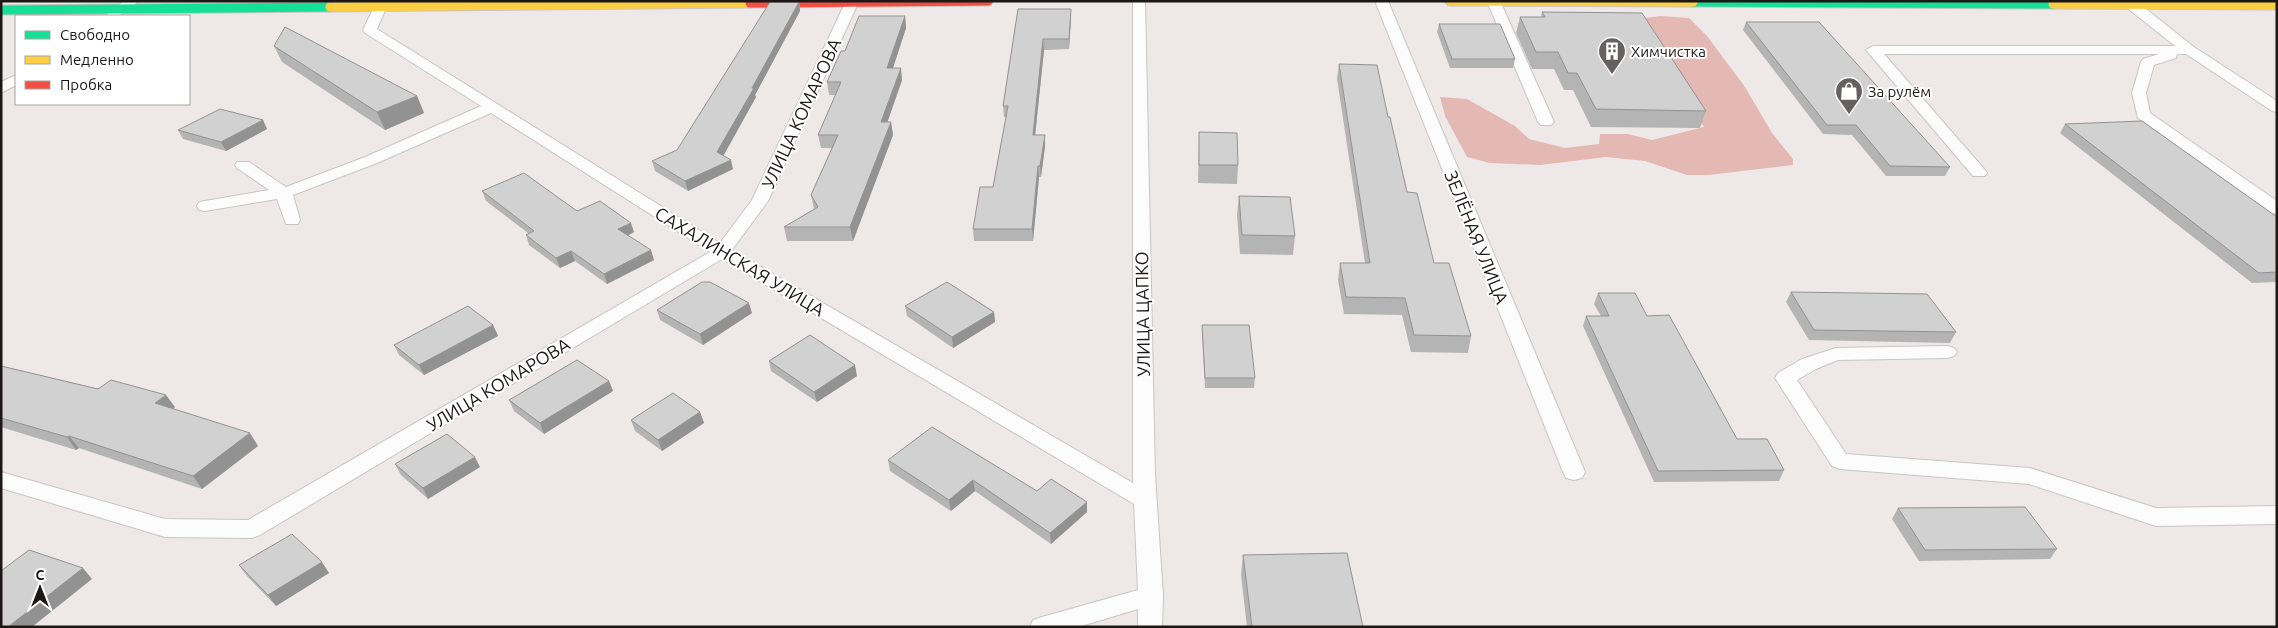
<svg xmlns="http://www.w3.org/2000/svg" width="2278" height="628" viewBox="0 0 2278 628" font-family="Ubuntu,sans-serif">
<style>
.forest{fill:#e5b9b3}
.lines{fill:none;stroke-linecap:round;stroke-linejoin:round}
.lane-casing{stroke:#c9c5c4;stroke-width:2}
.fast-casing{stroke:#c9c5c4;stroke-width:11}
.slow-casing{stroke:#c9c5c4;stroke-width:11}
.jam-casing{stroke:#c9c5c4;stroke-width:11}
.lane{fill:#fcfcfc;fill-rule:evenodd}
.fast{stroke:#16e098;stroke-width:9}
.slow{stroke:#ffcf43;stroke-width:9}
.jam{stroke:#f24e42;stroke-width:9}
.wall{fill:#b5b4b4}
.shaded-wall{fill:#939292}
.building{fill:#d2d1d1;stroke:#939292}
.labels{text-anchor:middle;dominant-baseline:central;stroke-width:4;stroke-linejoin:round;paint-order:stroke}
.far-poi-label{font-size:15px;fill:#1b1817;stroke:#fff;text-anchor:start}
.street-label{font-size:18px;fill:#1b1817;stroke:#fff}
</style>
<rect width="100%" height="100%" fill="#eee9e8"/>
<path class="forest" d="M1660,16l29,2 18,18 38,51 27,46 21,26v6l-84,10h-22l-42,-14 -39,-4 -66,8 -50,-2 -23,-6 -22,-41 -5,-19 27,2 48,27 14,13 36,9 34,-4 1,-10h28l24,6 52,-13 -66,-108z"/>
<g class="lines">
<g class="lane-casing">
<g id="lane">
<path d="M124,1h15l-20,15h-14z"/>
<path d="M378,1h14l-6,7 -9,21 343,214 32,-43 94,-199h13l-91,200 -36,49 401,233v-482h12l10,474 8,121 -1,31h-24v-18l-60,18h-48l3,-7 9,-3 96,-27 -4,-86 -412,-245 -462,276 -8,3 -87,-1 -164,-49v-16l164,47 83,1 462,-268 -219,-139 -114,50 -84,32 7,25 -2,4h-12l-9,-25 -72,12 -6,-1 -2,-4 2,-4 70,-12 -32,-22 -2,-3 2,-3h12l37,25 79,-30 116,-51 -116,-73 -2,-3 11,-23z"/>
<path d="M1375,1h13l197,471 -3,6 -8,2 -8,-2 -3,-6z"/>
<path d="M1487,1h13l54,121 -3,3h-10l-3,-3z"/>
<path d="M2126,1h10l58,46 83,54v11l-5,-1 -86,-57h-9l-1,4 -22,7 -8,28 4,20 127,88v13l-6,-1 -133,-95 -6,-25 9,-31 2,-3 16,-5h-275l101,116 2,3 -2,3h-12l-107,-126 7,-4h302l-49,-39 -1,-3z"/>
<path d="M16,75v10l-15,8v-11z"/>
<path d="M1947,346l7,2 3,4 -3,4 -7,2 -109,2 -22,9 -19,11 49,74 184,14 126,40 121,-2v18l-121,2 -127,-42 -189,-15 -8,-3 -57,-88 3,-5 24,-14 34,-11z"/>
</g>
</g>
<g class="fast-casing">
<g id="fast">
<path d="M1693,2l360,2"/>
<path d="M1,10l329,-3"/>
</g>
</g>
<g class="slow-casing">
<g id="slow">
<path d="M1450,1l243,1"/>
<path d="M2053,4l224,1"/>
<path d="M330,7l420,-4"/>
</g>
</g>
<g class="jam-casing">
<path id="jam" d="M750,3l238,-2"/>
</g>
<use href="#lane" class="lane"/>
<use href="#fast" class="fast"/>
<use href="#slow" class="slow"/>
<use href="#jam" class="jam"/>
</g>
<g class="wall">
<path d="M799,2l1,9 -45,84 1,2 -33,58 10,14 -45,22 -33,-20 -3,-10 25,-11z"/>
<path d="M1018,9l53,10 -2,30 -25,1 -9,85 10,11 -4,31h-2l-6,64h-59l-1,-12 20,-42 13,-70h-2l-1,-11z"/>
<path d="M1542,12l164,99 -6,17 -109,-1 -18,-37h-9l-10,-21h-22l-16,-36 4,-16h21z"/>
<path d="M905,16l1,12 -13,40 9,12 -15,42h4l2,13 -40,106h-66l-3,-14 30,-18 -3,-14 21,-47h-11l-3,-13 18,-40h-7l-2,-13 18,-31z"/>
<path d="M1746,22l204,145 -5,9h-59l-34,-41 -29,-1 -80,-104z"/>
<path d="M1439,24l76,35 -2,9h-63l-13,-36z"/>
<path d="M274,46l143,50 7,17 -39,17 -103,-68z"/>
<path d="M1339,64l49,53 19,75 27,71 37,73 -3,17 -57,-1 -9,-37 -58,-1 -6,-34 2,-17h25l-28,-184z"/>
<path d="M263,120l4,9 -41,22 -43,-12 -5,-9z"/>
<path d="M2065,124l212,93v65l-25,1 -192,-150z"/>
<path d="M1199,132l39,33 -1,19 -39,-1z"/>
<path d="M482,191l95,20 57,21 -6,3 26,25 -47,24 -32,-23 -15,7 -31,-23 -3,-10 2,-2 -42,-32z"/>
<path d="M1239,196l56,40 -2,19 -53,-1 -3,-39z"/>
<path d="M1791,292l165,40 -6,11 -141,-3 -23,-38z"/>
<path d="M1598,293l49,23 90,123 47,31 -5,11 -125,1 -71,-156 3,-10h15l-7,-12z"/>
<path d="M905,306l89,6 1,10 -42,26 -46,-32z"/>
<path d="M657,310l95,3 -49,32 -43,-25z"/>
<path d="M493,325l5,11 -74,39 -25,-20 -5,-10z"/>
<path d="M1202,325l53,53 -1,10h-49l-3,-53z"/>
<path d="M769,361l88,15 -40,26 -46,-31z"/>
<path d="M1,366l174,41 -2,2 85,37 -56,43 -123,-41 -3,2 -75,-23z"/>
<path d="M609,381l4,10 -69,43 -30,-23 -5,-11z"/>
<path d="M700,412l4,11 -42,28 -27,-20 -4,-11z"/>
<path d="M888,460l149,31 50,21 -36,32 -76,-53 -24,20 -61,-40z"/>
<path d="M395,464l85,3 -52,32 -27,-24z"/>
<path d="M1898,508l159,41 -7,10 -131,2 -27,-42z"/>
<path d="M1243,555l120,72h-116l-6,-52z"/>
<path d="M239,565l90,8 -53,33 -29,-30z"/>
</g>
<g class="shaded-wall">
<path d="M799,2l1,9 -45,84 1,2 -36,65 -3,-10z"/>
<path d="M1071,9v10l-2,30v-10z"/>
<path d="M905,16l1,12 -17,52 -2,-12z"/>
<path d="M1043,39l1,11 -10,96 -1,-11z"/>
<path d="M901,68l1,12 -19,55 -2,-13z"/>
<path d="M417,96l7,17 -39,17 -8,-18z"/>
<path d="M263,120l4,9 -41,22 -5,-9z"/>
<path d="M891,122l2,13 -40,106 -3,-14z"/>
<path d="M1045,135v11l-4,31 -1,-11z"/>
<path d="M731,160l2,9 -45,22 -3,-10z"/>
<path d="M1038,166l1,11 -6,64 -1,-12z"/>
<path d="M631,223l3,9 -12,7 -4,-10z"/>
<path d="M651,250l3,10 -47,24 -3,-10z"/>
<path d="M571,251l4,10 -15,7 -4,-10z"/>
<path d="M749,303l3,10 -49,32 -3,-11z"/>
<path d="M994,312l1,10 -42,26 -1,-11z"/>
<path d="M493,325l5,11 -74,39 -5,-10z"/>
<path d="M855,365l2,11 -40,26 -3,-10z"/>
<path d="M609,381l4,10 -69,43 -4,-11z"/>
<path d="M166,395l9,12 -12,9 -8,-13z"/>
<path d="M700,412l4,11 -42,28 -4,-11z"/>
<path d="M250,433l8,13 -56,43 -9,-13z"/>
<path d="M69,436l10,12 -3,2 -9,-13z"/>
<path d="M475,457l5,10 -52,32 -5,-11z"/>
<path d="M973,480l2,11 -24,20 -2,-11z"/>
<path d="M1087,502v10l-36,32 -1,-11z"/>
<path d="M322,562l7,11 -53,33 -8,-11z"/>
<path d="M83,568l9,11 -60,48h-24z"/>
</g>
<g class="building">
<path d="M770,2h29l-47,86h2l-37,64 14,8 -46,21 -33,-20 25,-11z"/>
<path d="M1018,9h53l-2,30h-26l-10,96h12l-5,31h-2l-6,63h-59l7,-42h13l15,-81h-5z"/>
<path d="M1542,12l100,1 64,98 -110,-2 -19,-36h-9l-10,-21h-22l-16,-35h25z"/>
<path d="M859,16h46l-18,52h14l-20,54h10l-41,105h-66l34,-20 -7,-12 27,-60h-20l23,-53h-14l14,-31h4z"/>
<path d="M1746,22h73l131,145 -60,-1 -34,-41h-29z"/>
<path d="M1439,24h61l15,35h-63z"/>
<path d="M285,27l132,69 -40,16 -103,-66z"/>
<path d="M1339,64l38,1 11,52h2l17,75 10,1 17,70h15l22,73 -57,-1 -9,-37 -59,-1 -6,-34h30z"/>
<path d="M220,109l43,11 -42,22 -43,-12z"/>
<path d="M2142,121l135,96v55l-18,1 -194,-149z"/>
<path d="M1199,132l38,1 1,32h-39z"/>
<path d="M524,173l53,38 23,-10 31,22 -13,6 33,21 -47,24 -33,-23 -15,7 -30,-23 8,-4 -52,-40z"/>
<path d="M1239,196l51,1 5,39 -53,-1z"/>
<path d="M702,282h8l39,21 -49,31 -43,-24z"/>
<path d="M947,282l47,30 -42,25 -47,-31z"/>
<path d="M1791,292l136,2 29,38 -142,-2z"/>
<path d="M1598,293h37l12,23 22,-1 68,124h30l17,31 -126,1 -72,-155h23z"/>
<path d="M468,306l25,19 -74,40 -25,-20z"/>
<path d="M1202,325h47l6,53h-50z"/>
<path d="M810,335l45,30 -41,27 -45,-31z"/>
<path d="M577,360l32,21 -69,42 -31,-23z"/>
<path d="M1,366l97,23 13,-9 55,15 -11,8 95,30 -57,43 -124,-40 -2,1 -66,-19z"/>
<path d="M673,393l27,19 -42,28 -27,-20z"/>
<path d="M932,427l105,64 14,-12 36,23 -37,31 -77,-53 -24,20 -61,-40z"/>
<path d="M447,434l28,23 -52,31 -28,-24z"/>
<path d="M2025,507l32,42 -132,1 -27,-42z"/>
<path d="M292,534l30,28 -54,33 -29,-30z"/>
<path d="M29,550l54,18 -75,59h-3l-4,-2v-54z"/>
<path d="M1347,553l16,74h-111l-9,-72z"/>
</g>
<defs>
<g id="building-pin" transform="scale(1.4375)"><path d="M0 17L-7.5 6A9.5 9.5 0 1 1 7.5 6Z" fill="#656160" stroke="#fff"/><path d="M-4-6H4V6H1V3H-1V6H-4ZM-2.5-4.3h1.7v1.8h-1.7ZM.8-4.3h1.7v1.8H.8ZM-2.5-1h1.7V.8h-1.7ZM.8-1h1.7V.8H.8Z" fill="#fff"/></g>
<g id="shop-pin" transform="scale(1.4375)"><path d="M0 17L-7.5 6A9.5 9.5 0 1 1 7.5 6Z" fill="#656160" stroke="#fff"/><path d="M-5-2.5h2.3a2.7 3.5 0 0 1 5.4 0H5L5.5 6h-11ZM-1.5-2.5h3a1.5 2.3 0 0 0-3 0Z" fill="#fff"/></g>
</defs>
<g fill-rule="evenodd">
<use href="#building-pin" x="1612" y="51"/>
<use href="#shop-pin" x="1849" y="91"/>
</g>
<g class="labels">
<g class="far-poi-label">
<text x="1631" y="51">Химчистка</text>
<text x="1868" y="91">За рулём</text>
</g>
<g class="street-label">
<text transform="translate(801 113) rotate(-65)">УЛИЦА КОМАРОВА</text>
<text transform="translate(1477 237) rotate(68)">ЗЕЛЁНАЯ УЛИЦА</text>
<text transform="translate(740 261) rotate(31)">САХАЛИНСКАЯ УЛИЦА</text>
<text transform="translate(1142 314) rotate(-91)">УЛИЦА ЦАПКО</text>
<text transform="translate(498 384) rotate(-31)">УЛИЦА КОМАРОВА</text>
</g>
</g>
<rect width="2278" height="628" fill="none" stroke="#1b1817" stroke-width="5"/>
<rect x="15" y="15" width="175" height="90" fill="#ffffff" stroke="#a4a3a2"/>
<rect x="25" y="31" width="25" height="8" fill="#16e098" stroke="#a4a3a2"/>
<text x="60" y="40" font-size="15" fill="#1b1817">Свободно</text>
<rect x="25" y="56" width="25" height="8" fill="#ffcf43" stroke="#a4a3a2"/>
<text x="60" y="65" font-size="15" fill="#1b1817">Медленно</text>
<rect x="25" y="81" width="25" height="8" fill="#f24e42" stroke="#a4a3a2"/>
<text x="60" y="90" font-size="15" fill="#1b1817">Пробка</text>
<g transform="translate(40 588)" stroke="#ffffff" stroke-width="4" paint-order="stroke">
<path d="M0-4L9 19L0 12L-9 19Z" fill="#1b1817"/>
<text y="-8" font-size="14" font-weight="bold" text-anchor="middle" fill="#1b1817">С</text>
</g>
</svg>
